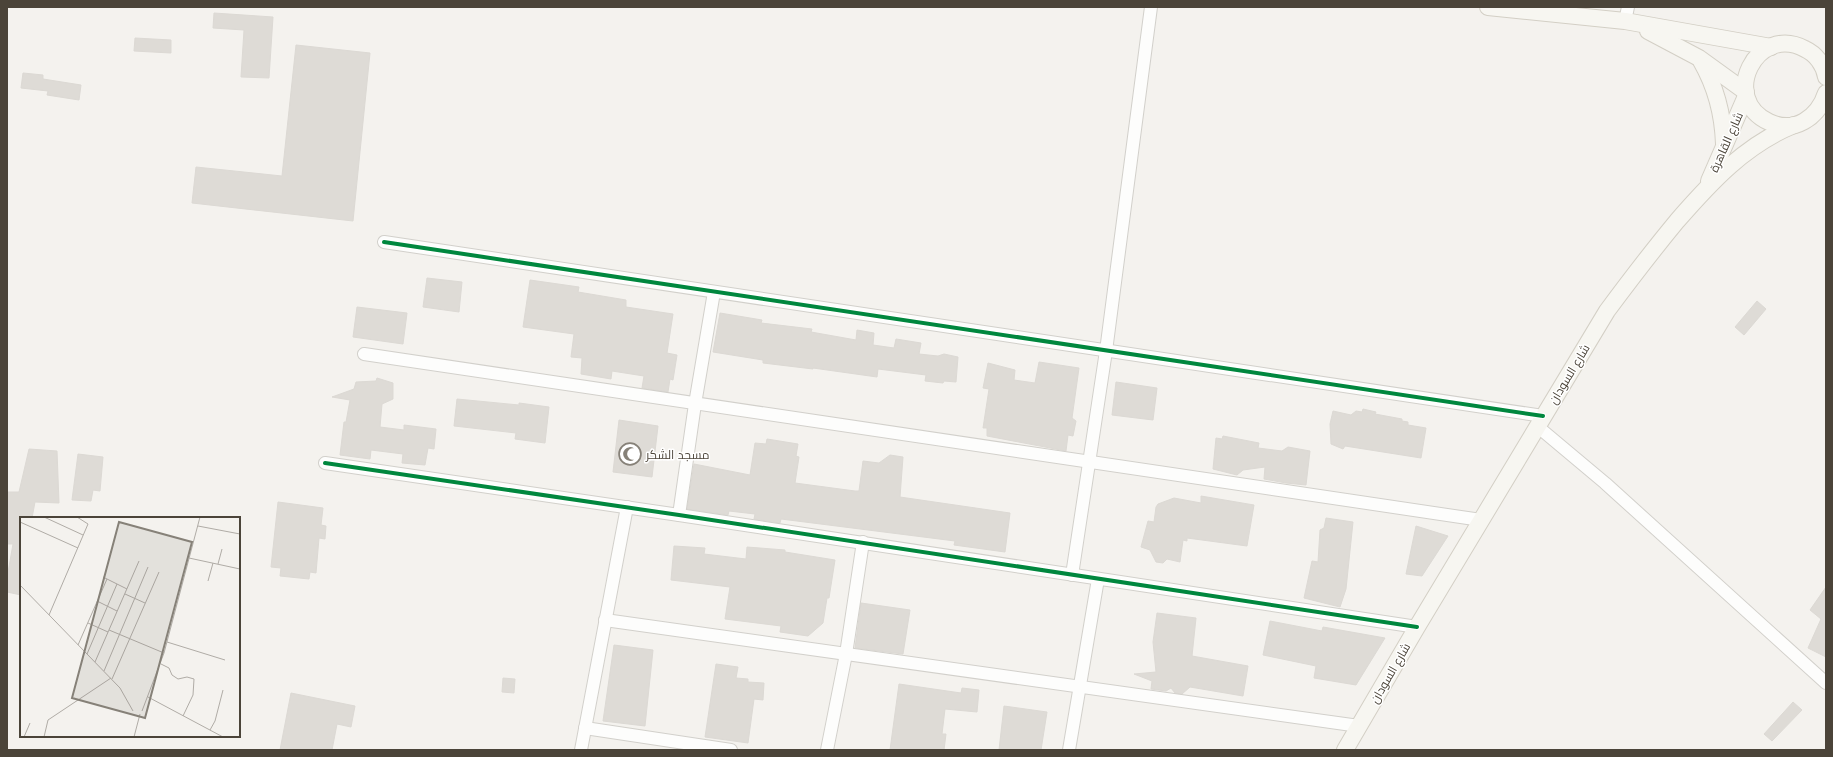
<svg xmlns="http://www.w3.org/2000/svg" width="1833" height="757" viewBox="0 0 1833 757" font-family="Inter,Cairo,sans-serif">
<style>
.building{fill:#dedbd6;stroke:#dcd9d4}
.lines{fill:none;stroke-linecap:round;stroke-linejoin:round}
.street-casing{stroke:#d2d0cb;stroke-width:14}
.secondary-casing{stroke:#d3cfc5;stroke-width:18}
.street{stroke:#fdfdfc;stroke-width:12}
.secondary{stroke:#f7f6f1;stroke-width:16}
.cycleway-casing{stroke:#fff;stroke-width:6}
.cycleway{stroke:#00873e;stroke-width:4}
.labels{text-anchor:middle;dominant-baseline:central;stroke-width:3;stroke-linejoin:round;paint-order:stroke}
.street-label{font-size:12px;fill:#4b4439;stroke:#fff}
.poi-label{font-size:12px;fill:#4b4439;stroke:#fff;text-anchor:start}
.inset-road{fill:none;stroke:#b0aca6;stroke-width:1}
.view{fill:#868178;fill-opacity:0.15;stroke:#868178;stroke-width:2}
.inset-edge{fill:none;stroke:#4b4439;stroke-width:2}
</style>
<rect width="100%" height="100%" fill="#f4f2ee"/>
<g class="building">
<path d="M214,13l59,4 -4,61 -28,-1 3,-47 -31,-2z"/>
<path d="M135,38l36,2v13l-37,-2z"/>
<path d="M296,45l74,8 -17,168 -161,-18 4,-36 86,9z"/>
<path d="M23,73l20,2v4l38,6 -2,15 -32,-5 1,-4 -27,-3z"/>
<path d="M427,278l35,4 -3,30 -36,-5z"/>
<path d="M530,280l49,7 -1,5 48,8v7l47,7 -6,39 10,2 -4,25 -3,-1 -2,13 -26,-4 2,-12 -32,-5 -1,8 -30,-5 1,-16 -11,-1 3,-23 -51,-7z"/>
<path d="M1757,301l9,8 -22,26 -9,-8z"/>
<path d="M357,307l50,6 -4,31 -50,-7z"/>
<path d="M720,313l42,7 -1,3 51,6 -1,3 45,8 1,-10 17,3 -1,12 21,3 2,-9 25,4 -2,11 19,2 6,-2 14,3 -2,25 -12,-1 -1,2 -18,-2 1,-6 -48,-6 -1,8 -64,-9v1l-50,-6v-3l-50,-8z"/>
<path d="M1039,362l40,6 -7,50 4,3 -3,15 -5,-1 -2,16 -79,-15v-8h-4l6,-39 -6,-1 5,-25 27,7 -1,10 21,3z"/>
<path d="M377,378l16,5v16l-11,5 -2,23 24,3v-5l32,4 -2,20 -6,-1 -3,17 -23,-2 1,-9 -32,-4 -1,9 -30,-4 4,-33h2l4,-22 -18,-3 22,-8 2,-7 20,-1z"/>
<path d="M1116,382l41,6 -4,32 -41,-5z"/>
<path d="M457,399l62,6v-2l30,4 -4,36 -30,-4 1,-6 -62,-7z"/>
<path d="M1363,409l13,3 -1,2 27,5v2l6,1v3l18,3 -5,30 -76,-12 -2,3 -12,-5 -1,-20 3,-13 18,4 5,-4 6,1z"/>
<path d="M619,420l39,6 -6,51 -39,-5z"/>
<path d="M1223,436l36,7 -1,5 24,3 6,-4 22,4 -4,34 -20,-2 -22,-4 1,-12 -22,3 -6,5 -24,-6 3,-31 6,1z"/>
<path d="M767,439l31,5 -2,12 3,1 -4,26 60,8h4l4,-30 16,2 11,-8 13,2 -3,40 110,16 -5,39 -51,-7 1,-4 -174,-22 -1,4 -26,-4 1,-5 -26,-3 -1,4 -41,-6 7,-45 56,11 5,-32 11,1z"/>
<path d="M29,449l28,2 2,52 -24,-1 -3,16h-11v77l-14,-3v-14l6,-34h-6v-52h12z"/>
<path d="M78,454l25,3 -3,34 -7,-1 -2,11 -19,-1z"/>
<path d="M1201,496l53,9 -7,41 -60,-8v3l-4,-1 -3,22 -13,-3 -4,4 -7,-1 -6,-12 -9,-3 7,-26 6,1 2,-15 2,-3 16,-6 27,5z"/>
<path d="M278,502l45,6 -2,17 5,1 -1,13 -6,-1 -3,35 -6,-1 -1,7 -29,-3 1,-8 -10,-1z"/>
<path d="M1326,518l27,4 -7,67 -6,18 -36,-9 8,-37 6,1 2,-32 4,-2z"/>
<path d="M1416,526l32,10 -26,40 -16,-2z"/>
<path d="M674,546l31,2 -1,6 42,5 1,-12 38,3v2l50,8 -6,38h-2l-4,25 -15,13 -28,-4 1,-6 -56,-7 5,-32 -59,-7z"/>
<path d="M1826,587v70l-18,-9 13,-29 -11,-9z"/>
<path d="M861,603l49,7 -7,44 -48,-6z"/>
<path d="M1157,613l39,5 -4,38 56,10 -5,30 -53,-9 -8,7 -7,-1 -4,-5 -5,3 -15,-2 1,-8 -18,-7 22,-2 -3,-30z"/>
<path d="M1270,621l52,10 1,-4 62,11 -29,47 -42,-7 2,-12 -53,-11z"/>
<path d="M614,645l39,5 -8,76 -42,-5z"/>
<path d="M716,664l22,3 -2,11 12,1v3l16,1 -1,17 -9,-1 -6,44 -43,-6z"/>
<path d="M503,678l12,1 -1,14 -12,-1z"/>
<path d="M899,684l62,9 1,-5 17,2 -2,22 -32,-3 -3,25h4l-2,16h-54z"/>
<path d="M291,693l64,13 -4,21 -14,-3 -5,26h-52z"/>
<path d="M1793,702l9,8 -30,31 -8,-7z"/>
<path d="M1004,706l43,6 -6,38h-42z"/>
</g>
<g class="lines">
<g class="street-casing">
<g id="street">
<path d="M1625,21l3,-14"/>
<path d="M384,242l1159,174"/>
<path d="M364,354l1117,166"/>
<path d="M1537,426l68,57 221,200"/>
<path d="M325,463l354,52 738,112"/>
<path d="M679,515l16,-111 19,-112"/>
<path d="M1072,575l34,-224 45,-344"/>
<path d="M605,620l754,106"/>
<path d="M585,728l146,22"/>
<path d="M581,750l46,-243"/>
<path d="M827,750l19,-96 17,-112"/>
<path d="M1069,750l29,-171"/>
</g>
</g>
<g class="secondary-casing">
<g id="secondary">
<path d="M1488,7l137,14 146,26"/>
<path d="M1648,31l51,27 47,34"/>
<path d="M1701,61c15,26 22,53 23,83"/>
<path d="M1826,77c-2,-12 -10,-23 -21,-28 -49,-26 -86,50 -36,73 25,12 49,-4 57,-29"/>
<path d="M1709,181l37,-85"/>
<path d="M1345,750l72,-123 190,-316c23,-31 46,-61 70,-90 34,-39 68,-76 117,-96"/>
</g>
</g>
<use href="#street" class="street"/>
<use href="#secondary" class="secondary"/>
<g class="cycleway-casing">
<g id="cycleway">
<path d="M384,242l1159,174"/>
<path d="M325,463l354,52 738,112"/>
</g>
</g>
<use href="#cycleway" class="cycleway"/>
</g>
<defs>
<g id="mosque-ring" transform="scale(1.15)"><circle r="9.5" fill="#fff" stroke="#868178" stroke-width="1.5"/><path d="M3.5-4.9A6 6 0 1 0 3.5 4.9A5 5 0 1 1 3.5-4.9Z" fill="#868178"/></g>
</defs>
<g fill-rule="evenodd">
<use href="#mosque-ring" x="630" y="454"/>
</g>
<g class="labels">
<g class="street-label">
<text transform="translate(1726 142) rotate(-66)">شارع القاهرة</text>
<text transform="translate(1569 374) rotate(-59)">شارع السودان</text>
<text transform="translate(1390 673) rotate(-60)">شارع السودان</text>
</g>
<g class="poi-label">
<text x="646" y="454">مسجد الشكر</text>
</g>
</g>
<g transform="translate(20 517)">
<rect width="220" height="220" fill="#f4f2ee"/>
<path class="inset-road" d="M24,0l39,18M0,5l58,26M178,9l42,8M169,41l51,11M198,47l4,-15M83,60l24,12M188,64l5,-18M0,68l100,103 13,23M105,77l20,9M77,84l20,10M29,98l39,-91 -11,-7M68,106l20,9M89,113l55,23M147,125l58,18M58,128l29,-66M67,137l30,-70M75,145l44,-101M141,147l8,4 3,7 6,4 9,-2 7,2 -1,16 -10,21M84,154l44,-104M92,162l47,-107M128,180l75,40M122,194l22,-58 36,-136M190,213l5,-9 8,-31M4,220l6,-14M24,220l4,-17 63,-42M114,220l6,-23"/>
<path class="view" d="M99,5l73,20 -47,176 -73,-20z"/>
<rect width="220" height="220" class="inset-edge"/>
</g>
<rect width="1833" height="757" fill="none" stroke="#4b4439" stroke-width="16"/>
</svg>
